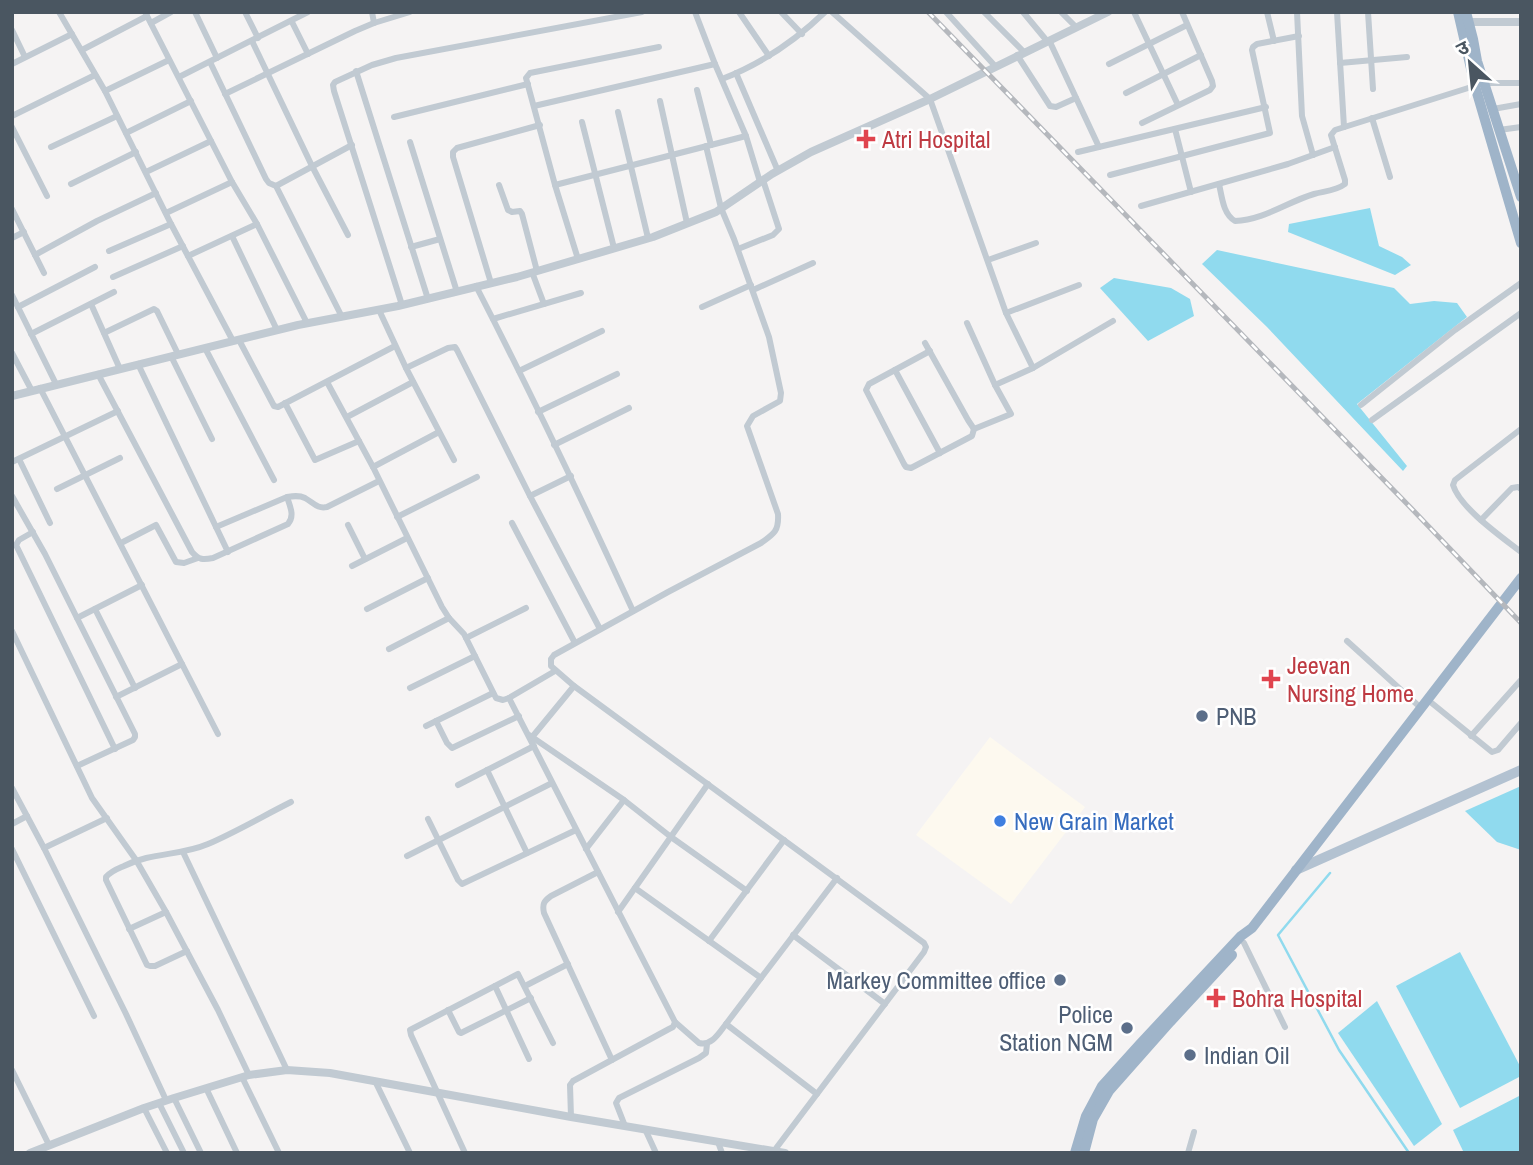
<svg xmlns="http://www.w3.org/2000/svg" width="1533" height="1165" viewBox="0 0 1533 1165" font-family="'Archivo Narrow','Noto Sans Devanagari',sans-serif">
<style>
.commercial{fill:#fdf9ef}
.water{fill:#90daee}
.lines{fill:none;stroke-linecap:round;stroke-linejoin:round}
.stream{stroke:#90daee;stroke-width:2.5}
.minor{stroke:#c1cad2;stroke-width:6}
.tertiary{stroke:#c1cad2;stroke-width:8}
.primary{stroke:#b3c2d1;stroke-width:10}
.trunk{stroke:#9fb4c9;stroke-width:10}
.rail-casing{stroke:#b5b8bd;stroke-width:5}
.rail{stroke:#fff;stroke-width:2.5;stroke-dasharray:8;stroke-linecap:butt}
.health-dot{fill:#e0444e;stroke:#fff;stroke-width:2.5}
.service-dot{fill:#5c6f8a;stroke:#fff;stroke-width:2.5}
.shop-dot{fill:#3f7fe0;stroke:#fff;stroke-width:2.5}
.labels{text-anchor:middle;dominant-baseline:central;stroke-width:5;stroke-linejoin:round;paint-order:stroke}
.health-label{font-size:24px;fill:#be3a42;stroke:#fff;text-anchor:start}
.service-label{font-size:24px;fill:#4e5e75;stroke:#fff;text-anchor:start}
.shop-label{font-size:24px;fill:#366cbe;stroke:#fff;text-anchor:start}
</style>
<rect width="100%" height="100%" fill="#f5f3f3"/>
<path class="commercial" d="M990,737l95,70 -74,97 -95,-69z"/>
<g class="water">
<path d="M1370,208l9,38 23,11 9,8 -16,10 -107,-43 1,-8z"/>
<path d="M1217,250l177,38 16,16 24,-3 23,2 10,14 -110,87 50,62 -4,5 -136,-144 -65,-63z"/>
<path d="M1114,278l57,10 19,11 4,17 -46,25 -48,-53z"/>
<path d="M1521,786v64l-24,-8 -32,-31z"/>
<path d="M1460,952l61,116v8l-61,32 -64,-122z"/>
<path d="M1377,1001l65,123 -28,22 -76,-113z"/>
<path d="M1521,1095v58h-57l-11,-23z"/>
</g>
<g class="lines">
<path class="stream" d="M1330,873l-52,62 61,115 70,103"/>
<g class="minor">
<path d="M59,12l46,79 66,133 62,117"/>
<path d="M145,12l87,170 25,42 50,99"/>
<path d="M195,12l22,46"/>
<path d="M245,12l13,26"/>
<path d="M372,12l2,11"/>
<path d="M695,12l20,52 31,72 14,46"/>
<path d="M739,12l30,44"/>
<path d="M781,12l21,22"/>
<path d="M832,12l98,87 76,214 27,55"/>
<path d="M946,12l49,54"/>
<path d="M984,12l40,40"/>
<path d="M1023,12l24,29"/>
<path d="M1061,12l15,15"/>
<path d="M1134,12l44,93"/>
<path d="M1267,12l7,29"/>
<path d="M1297,12l5,104 11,39"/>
<path d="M1337,12l7,115"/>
<path d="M1368,12l5,77"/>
<path d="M292,22l16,32"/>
<path d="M151,23l20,-11"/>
<path d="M12,30l13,27"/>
<path d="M1049,40l50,107"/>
<path d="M252,41l60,125 36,69"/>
<path d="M82,50l65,-34"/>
<path d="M1017,55l33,51 6,1 20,-9"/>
<path d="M210,62l56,117 3,4 7,3 66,131"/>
<path d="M1340,63l67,-6"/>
<path d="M12,64l60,-30"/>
<path d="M1109,64l78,-39"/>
<path d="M356,71l72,228"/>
<path d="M736,73l42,98"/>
<path d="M179,77l129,-65"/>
<path d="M722,79c39,-15 73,-38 103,-67"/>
<path d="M697,90l14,55"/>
<path d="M105,91l64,-31"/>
<path d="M1126,93l75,-38"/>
<path d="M225,94l130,-63 19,-8 36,-11"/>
<path d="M660,101l27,122"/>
<path d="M534,106l181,-42"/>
<path d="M1493,109l28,-5"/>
<path d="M618,112l30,126"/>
<path d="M12,116l83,-41"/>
<path d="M394,117l134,-33"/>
<path d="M1372,118l18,59"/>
<path d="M582,122l32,126"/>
<path d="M1142,123l68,-33 3,-4 -1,-5 -30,-69"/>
<path d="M12,127l35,69"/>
<path d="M1175,129l16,63"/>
<path d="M1499,130l22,-3"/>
<path d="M126,133l65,-32"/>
<path d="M410,142l47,150"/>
<path d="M706,146l15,62 13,31 35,98 12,56 -1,8 -27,15 -6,10 31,88c1,17 -4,20 -17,29l-93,49 -114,63 -3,4v7l23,20 350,257 2,4 -2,5 -150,199"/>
<path d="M51,147l66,-31"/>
<path d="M1078,152l188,-45"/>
<path d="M146,172l65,-31"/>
<path d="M1110,175l160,-42 -18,-83 1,-3 4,-3 42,-8"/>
<path d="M71,184l65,-32"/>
<path d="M1219,184c3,13 4,30 16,37 29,-1 52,-19 79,-27 11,-3 22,-3 31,-10v-4l-14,-45 4,-5 149,-47h37"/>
<path d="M499,185l9,25 4,2 8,-1 2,3 15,57"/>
<path d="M555,185l191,-49"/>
<path d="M276,186l76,-41"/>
<path d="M1141,206l147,-42 47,-17"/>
<path d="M12,209l32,64"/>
<path d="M166,213l66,-31"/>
<path d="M232,236l45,94"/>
<path d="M12,238l12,-6"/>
<path d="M411,247l29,-8"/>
<path d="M738,249l35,-14 6,-6 -16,-49"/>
<path d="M109,251l62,-27"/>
<path d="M35,255l62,-34 59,-28"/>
<path d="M188,256l69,-32"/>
<path d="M578,259l-23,-74 -29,-107 4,-5 129,-26"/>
<path d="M988,260l48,-17"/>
<path d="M532,272l12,32"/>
<path d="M113,277l70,-31"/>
<path d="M491,283l-38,-126v-5l4,-4 83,-23"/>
<path d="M476,286c55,107 107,216 157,325"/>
<path d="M753,290l60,-27"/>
<path d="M12,295l44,89"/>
<path d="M91,304l29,65"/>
<path d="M402,305l-68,-214 -1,-6 2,-3 37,-17 24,-7 246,-46"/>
<path d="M18,307l77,-40"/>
<path d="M702,307l49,-22"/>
<path d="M379,310l27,58 48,92"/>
<path d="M1006,313l73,-28"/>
<path d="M493,319l88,-26"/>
<path d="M104,333l50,-24 3,2 21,43"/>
<path d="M31,334l83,-42"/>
<path d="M239,340l35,66 4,1 117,-61"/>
<path d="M925,343l43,77 6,9 37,-15 -16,-29 -28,-62"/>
<path d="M205,348l69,132"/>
<path d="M930,351l-61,33 -3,6 38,74 2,3 5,1 61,-32 2,-7"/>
<path d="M12,353l20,38"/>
<path d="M171,356l41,83"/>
<path d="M138,364l90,188"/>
<path d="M406,368l42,-20 7,-1 2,3 73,146 70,133"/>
<path d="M895,370l45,83"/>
<path d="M519,371l83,-40"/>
<path d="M98,374l94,178c7,8 11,8 21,6l75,-34c7,-8 2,-18 -1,-27"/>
<path d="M327,382l46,85 69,140 7,11 15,16 32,64 7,2 6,-2 46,-27"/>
<path d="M995,385l38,-17 80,-47"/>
<path d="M40,388l178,346"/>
<path d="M285,403l30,57 44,-19"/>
<path d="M1361,405l94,-75 66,-47"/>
<path d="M538,412l79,-38"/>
<path d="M347,417l66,-35"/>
<path d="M1372,420l149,-107"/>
<path d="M1521,429l-66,51 -2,5c7,23 49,52 68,67"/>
<path d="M554,445l75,-37"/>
<path d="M19,459l31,64"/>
<path d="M12,462l106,-51"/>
<path d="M373,467l66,-35"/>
<path d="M57,489l63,-31"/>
<path d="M12,496l33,58 90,180v3l-2,3 -56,26"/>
<path d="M530,496l41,-20"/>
<path d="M397,517l80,-40"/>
<path d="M1481,520l31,-32 6,-1 3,2"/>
<path d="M512,523l63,120"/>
<path d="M348,525l17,34"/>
<path d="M216,527l71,-30c6,-1 12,-2 18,1 9,5 12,11 22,9l52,-26"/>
<path d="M33,532l-14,8 -3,5 99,204"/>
<path d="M121,543l35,-18 20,37 8,1 14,-5"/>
<path d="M352,566l55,-28"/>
<path d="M95,609l40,79"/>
<path d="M367,609l61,-31"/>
<path d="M77,618l65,-33"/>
<path d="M12,631l80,167 44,62 30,52 52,98 31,65"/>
<path d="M466,638l60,-30"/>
<path d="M1347,641l74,67"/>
<path d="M389,649l60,-31"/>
<path d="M410,688l65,-32"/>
<path d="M116,697l66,-33"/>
<path d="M509,698l166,324 -2,5 -4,2 -96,52 -3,4 1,32"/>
<path d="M1428,700l64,52 6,-2 23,-27"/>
<path d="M436,721l11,22 5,5 67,-32"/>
<path d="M426,726l67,-33"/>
<path d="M529,735l95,65 47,37 76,54"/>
<path d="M533,736l41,-50"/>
<path d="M1471,736l50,-56"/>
<path d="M487,770l40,83"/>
<path d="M458,785l76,-39"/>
<path d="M12,788l32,60 82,166 40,86"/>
<path d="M428,819l30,61 4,4 114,-54"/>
<path d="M12,824l15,-8"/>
<path d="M44,848l63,-30"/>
<path d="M12,849l82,167"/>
<path d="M586,849l38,-49"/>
<path d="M183,852l104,218"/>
<path d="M407,856l145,-73"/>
<path d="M598,872l-47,24c-7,5 -9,8 -7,17l68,147"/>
<path d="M635,888l126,90"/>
<path d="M618,912l90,-128"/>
<path d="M129,929l37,-17"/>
<path d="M793,935l92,69"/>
<path d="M709,941l75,-101"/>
<path d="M1244,943l41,84"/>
<path d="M187,951l-32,15h-5l-3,-1 -41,-85v-3c5,-6 11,-8 18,-11 28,-14 56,-10 84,-22 28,-12 55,-28 83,-42"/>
<path d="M495,986l34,73"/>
<path d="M525,986l43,-22"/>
<path d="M448,1010l11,22 2,1 70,-35"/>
<path d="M675,1022l24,21c13,3 20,-10 27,-19l111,-146"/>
<path d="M726,1024l91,70"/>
<path d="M12,1070l37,75"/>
<path d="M242,1077l37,76"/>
<path d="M375,1081l35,72"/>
<path d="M206,1088l31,65"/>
<path d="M174,1098l27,55"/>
<path d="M159,1103l25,50"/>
<path d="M144,1108l23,45"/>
<path d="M625,1126l-9,-23 3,-5 80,-40 7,-5 1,-9"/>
<path d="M645,1129l11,24"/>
<path d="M718,1142l4,11"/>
<path d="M465,1153l-54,-118 -1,-5 108,-56 35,69"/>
<path d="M1188,1153l6,-21"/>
</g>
<g class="tertiary">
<path d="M1463,22h58"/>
<path d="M12,396l286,-71 100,-19 119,-29 136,-40 63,-25 56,-38 39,-22 119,-53 178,-87"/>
<path d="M30,1153l114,-45 30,-10 75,-23 38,-5 43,3 241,44 214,36"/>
</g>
<path class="primary" d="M1296,870l225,-100"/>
<g class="trunk">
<path d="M1458,12l17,74 46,157"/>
<path d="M1466,12l7,27 4,22 44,136"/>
<path d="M1075,1153l11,-37 16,-30 37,-41 102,-109 11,-8 269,-350"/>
<path d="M1084,1153l9,-34 16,-28 61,-69 62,-67"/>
</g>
<g class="rail-casing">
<path id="rail" d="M928,12l483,496 110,115"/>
</g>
<use href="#rail" class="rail"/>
</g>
<g class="health-dot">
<path d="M862.5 128.5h7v7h7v7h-7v7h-7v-7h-7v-7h7z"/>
<path d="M1267.5 668.5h7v7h7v7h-7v7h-7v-7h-7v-7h7z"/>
<path d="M1212.5 987.5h7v7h7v7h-7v7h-7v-7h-7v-7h7z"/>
</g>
<g class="service-dot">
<circle cx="1202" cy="716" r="7"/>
<circle cx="1060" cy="980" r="7"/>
<circle cx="1127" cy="1028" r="7"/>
<circle cx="1190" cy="1055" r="7"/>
</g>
<circle class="shop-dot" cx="1000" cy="821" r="7"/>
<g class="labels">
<g class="health-label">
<text x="882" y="139">Atri Hospital</text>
<text x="1287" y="665">Jeevan<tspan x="1287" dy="28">Nursing Home</tspan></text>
<text x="1232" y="998">Bohra Hospital</text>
</g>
<g class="service-label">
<text x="1216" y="716">PNB</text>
<text x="1046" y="980" text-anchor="end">Markey Committee office</text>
<text x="1113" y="1014" text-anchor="end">Police<tspan x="1113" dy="28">Station NGM</tspan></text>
<text x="1204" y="1055">Indian Oil</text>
</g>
<g class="shop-label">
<text x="1014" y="821">New Grain Market</text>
</g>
</g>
<rect width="1533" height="1165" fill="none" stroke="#4a5661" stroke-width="28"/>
<g transform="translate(1470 63) rotate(333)" stroke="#ffffff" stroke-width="5" paint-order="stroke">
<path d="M0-5L12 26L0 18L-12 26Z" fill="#4a5661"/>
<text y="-10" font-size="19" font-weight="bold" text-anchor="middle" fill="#4a5661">उ</text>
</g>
</svg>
